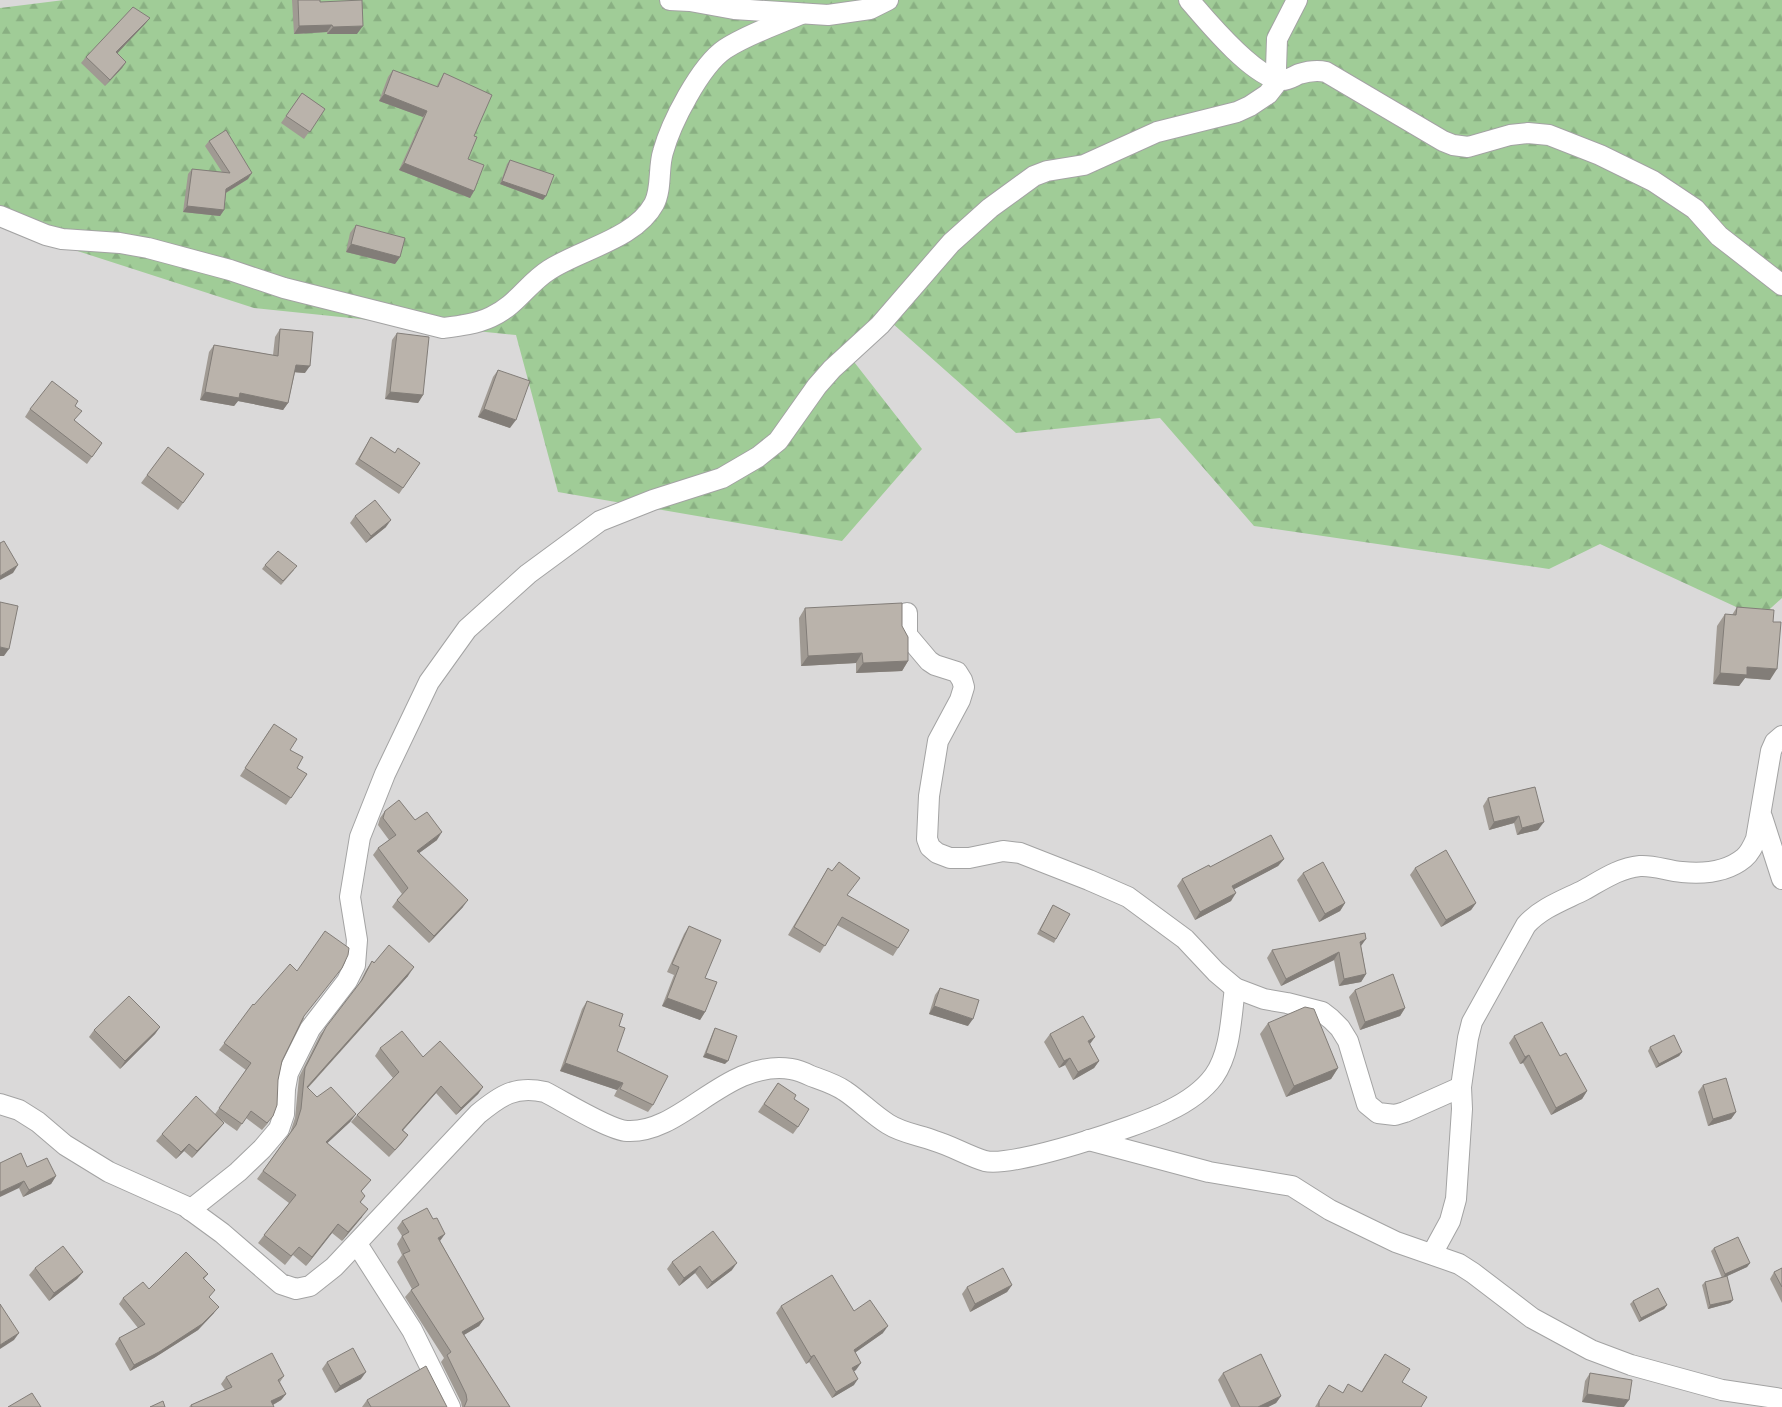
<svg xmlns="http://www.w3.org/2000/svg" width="1782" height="1407" viewBox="0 0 1782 1407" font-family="Poppins,sans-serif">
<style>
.residential{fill:#dad9d9}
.forest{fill:url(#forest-firs)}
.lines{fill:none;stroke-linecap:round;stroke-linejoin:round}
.street-casing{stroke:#a3a3a3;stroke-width:22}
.street{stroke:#fff;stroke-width:20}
.wall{fill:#a09a93}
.shaded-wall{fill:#827d78}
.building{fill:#bab3ab;stroke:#827d78}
</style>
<defs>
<pattern id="forest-firs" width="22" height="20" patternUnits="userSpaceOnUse" patternTransform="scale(1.25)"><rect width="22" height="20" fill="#a0cc97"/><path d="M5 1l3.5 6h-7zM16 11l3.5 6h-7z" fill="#89af82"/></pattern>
</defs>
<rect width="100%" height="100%" fill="#edebe2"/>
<rect class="residential" x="0" y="0" width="1782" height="1407"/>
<path class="forest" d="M64,0h1718v598l-22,20 -160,-74 -51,25 -295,-43 -94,-108 -144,15 -124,-110 -41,35 71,91 -80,92 -284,-49 -42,-157 -262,-27 -254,-82v-218z"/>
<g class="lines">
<g class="street-casing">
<g id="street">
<path d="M670,0l20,1 44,8 94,6 42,-6 18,-9"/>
<path d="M1189,0c18,21 64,77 92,80 6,1 13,-4 18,-6 10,-3 18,-4 27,-2l117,69 10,4 15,2 42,-12 18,-2 21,2 51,20 53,26 42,28 24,27 63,49"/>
<path d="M0,216l46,19 16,4 58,4 28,5 82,22 54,18 159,40c16,-2 33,-4 48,-11 26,-12 36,-33 58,-47 32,-21 86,-31 105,-66 8,-15 4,-36 9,-52 8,-29 37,-86 62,-103 23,-15 51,-24 76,-35"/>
<path d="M907,613v22l22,26 6,4 22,7 5,8 2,7 -4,13 -22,41 -9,55 -2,43 3,8 7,6 13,5h19l34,-7 17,2 69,27 39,17 57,42 31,33 19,16 29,11 23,4 35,9 9,7 9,9 8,13 19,63 11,9 17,2 10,-3 56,-25"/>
<path d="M1762,817l20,62"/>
<path d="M0,1104l19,6 19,12 27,23 44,27 76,34 37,27 59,51 15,5 14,-3 24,-19 144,-153c22,-18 37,-29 67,-22 18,9 64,38 82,39 56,3 98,-72 164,-62 7,1 14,4 20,7 11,4 24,8 34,15 15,10 27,23 43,33 14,9 31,11 47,17 17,5 33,15 50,20 28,7 154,-35 183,-50 17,-8 35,-20 46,-35 17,-24 17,-60 21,-88"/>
<path d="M1089,1140l120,32 83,14 38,24 66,32 63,22 14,9 59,45 59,32 40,15 91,25 60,9"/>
<path d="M190,1210l48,-38 24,-23 17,-20 5,-15 1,-25 3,-16 22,-44 37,-48 8,-16 2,-25 -7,-43 10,-60 25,-63 44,-92 38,-53 61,-55 72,-53 53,-21 69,-22 36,-21 20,-16 39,-55 15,-17 48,-44 71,-82 39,-35 44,-32 13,-5 37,-6 73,-33 80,-20 13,-6 18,-12 7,-9 2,-6 -1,-10 1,-30 20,-39"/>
<path d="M357,1244l55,86 38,77"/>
<path d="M1432,1254l18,-33 6,-22 6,-90 -1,-22 7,-49 4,-16 54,-97c15,-17 38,-25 58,-35 18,-10 35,-22 56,-24 14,-1 28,5 42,6 20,2 45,0 62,-14 6,-5 9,-12 12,-19l15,-88 4,-9 7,-6"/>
</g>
</g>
<use href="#street" class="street"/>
</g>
<g class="wall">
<path d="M292,0h28v2l37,32h-30v-2l-33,2z"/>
<path d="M150,18l-5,6 -28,29 9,9 -4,6 -17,18 -24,-23 5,-6z"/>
<path d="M393,70l43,17 8,-14 30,63 -6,23 6,32 -4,7 -71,-28 24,-53 -44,-16 9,-24z"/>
<path d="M302,93l23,16 -21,30 -23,-16z"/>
<path d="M209,141l39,38 -22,14 -2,17 -4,6 -37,-4 5,-38 4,-5 30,3 -17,-26z"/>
<path d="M510,160l33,40 -43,-16 7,-20z"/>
<path d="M356,225l44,32 -5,7 -49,-12 4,-19z"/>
<path d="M280,329l25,44 -10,-1 -7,31 -5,7 -45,-9 -4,5 -34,-6 9,-48 5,-7 59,10 2,-18z"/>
<path d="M397,333l26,62 -5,8 -33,-4 7,-59z"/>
<path d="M498,370l12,58 -32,-11 15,-40z"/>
<path d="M75,406v15l27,22 -15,21 -62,-47 5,-8z"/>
<path d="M371,437l24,16 25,10 -21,31 -44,-30z"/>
<path d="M204,474l-26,36 -37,-27 6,-8z"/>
<path d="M355,516l31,11 -20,16 -16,-20z"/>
<path d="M265,565l29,5 -13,15 -19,-16z"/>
<path d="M1737,607l33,73 -25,-2 -6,8 -26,-2 4,-58 8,-12 7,1z"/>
<path d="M805,608l97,18 6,35 -6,10 -46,2v-10l-55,3 -2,-48z"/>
<path d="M269,731l21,19 7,18 10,6 -21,31 -46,-29z"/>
<path d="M1535,787l3,43 -21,5 -3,-12 -25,7 -6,-24 5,-8z"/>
<path d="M385,811l30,9 22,20 -18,13 44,54 -34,36 -37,-36 5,-7 5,-6 -29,-39 5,-7 11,-8 -11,-15 2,-7z"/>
<path d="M1284,859l-6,7 -44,23 -3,12 -36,19 -18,-34 5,-7 28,-12z"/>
<path d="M828,868l19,27 51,53 -5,8 -56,-31 -17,28 -32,-18z"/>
<path d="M1415,868l61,35 -5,7 -30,17 -31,-52z"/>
<path d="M1303,873l42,30 -5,8 -21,11 -22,-42z"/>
<path d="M1053,905l3,34 -2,4 -17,-9z"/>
<path d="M689,926l16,52v34l-5,8 -38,-14 12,-31 -7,-3 17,-38z"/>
<path d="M1361,946l5,28 -5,8 -22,4 -5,-26 -53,26 -14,-28 5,-8z"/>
<path d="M372,961l36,15 -100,112 9,9 39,17 -6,8 -23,21 44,37 -10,12 4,4 -4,6 1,15 -20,24 -10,-8 -26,33 -13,-11 -8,10 -27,-22 31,-40 -32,-24 33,-46 5,-15 4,-41 21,-42 38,-49 8,-16z"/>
<path d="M940,988l28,38 -39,-12 6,-19z"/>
<path d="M1355,990l50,18 -5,8 -40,14 -11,-33z"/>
<path d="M587,1001l32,25 -2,25 36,54 -5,7 -34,-16 3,-6 -57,-19 22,-62z"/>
<path d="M254,1005l50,13 -22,43 -14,62 -6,7 -16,-12 -9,13 -17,-12 4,4 -6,7 -26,28 -8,-7 -8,8 -20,-18 6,-7 53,-20 31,-44 -27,-20z"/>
<path d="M1268,1023l70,45 -7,11 -45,18 -26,-63z"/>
<path d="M160,1027l-5,7 -35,35 -31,-32 5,-7z"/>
<path d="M715,1028l10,36 -22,-7 10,-25z"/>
<path d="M1050,1034l40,10 9,17 -5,7 -21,12 -8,-15 -6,3 -15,-26z"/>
<path d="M1514,1036l46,20 27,35 -5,8 -31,16 -28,-52 -3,1 -11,-21z"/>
<path d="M1650,1047l32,5 -3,4 -23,12 -8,-17z"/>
<path d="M380,1048l43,9 60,30 -5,7 -22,21 -20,-22 -33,37 5,5 -5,7 -14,15 -38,-35 6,-7 36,-37 -18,-22z"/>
<path d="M778,1083l16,16 4,28 -5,7 -35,-22z"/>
<path d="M1703,1085l33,27 -5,7 -23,7 -10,-34z"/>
<path d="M27,1167l29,9 -5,8 -28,13 -4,-9z"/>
<path d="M402,1221l38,20 44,78 -5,7 -15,9 46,72h-48l-1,-5 -20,-40 3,-4 -39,-61 7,-8 -15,-27 5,-7 -5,-11 5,-8 -5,-8z"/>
<path d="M1714,1248l36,15 -3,4 -22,10 8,23 -3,3 -22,6 -6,-24 3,-3 17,-4 -11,-27z"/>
<path d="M672,1262l60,8 -25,19 -12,-16 -16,13 -12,-17z"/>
<path d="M35,1268l48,4 -6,7 -28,22 -20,-26z"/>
<path d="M1782,1268v35l-12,-24 4,-7z"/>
<path d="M208,1274l-4,5 10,34 -16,17 -44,28 -24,13 -15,-27 4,-6 19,-10 -19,-24 4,-6 26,-9z"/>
<path d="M1012,1285l-5,7 -37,20 -8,-18 5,-7z"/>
<path d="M1633,1301l34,4 -3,4 -25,13 -9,-18z"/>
<path d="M781,1306l73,5 29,22 -28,19 1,18 -2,1v14l-22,13 -23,-36 -3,2 -30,-51z"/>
<path d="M1385,1354l17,28 19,25h-106l14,-22 13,8 19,-1z"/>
<path d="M327,1362l34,17 -26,14 -13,-24z"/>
<path d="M1223,1373l58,23 -5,7 -8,4h-37l-13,-27z"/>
<path d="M1590,1373l34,34 -42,-5 3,-21z"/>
<path d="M284,1376l-4,6 6,12 -5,6 -8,5 1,2h-85l2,-2 34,-15 -4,-6 5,-7z"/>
<path d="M367,1400l80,7h-85z"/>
</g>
<g class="shaded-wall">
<path d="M150,18l-5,6 -33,35 4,-7z"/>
<path d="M332,25l-5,7 -33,2 5,-8z"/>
<path d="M363,26l-6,8h-30l6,-7z"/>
<path d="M126,62l-4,6 -17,18 5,-6z"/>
<path d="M384,94l43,17 -4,6 -44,-16z"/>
<path d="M404,163l70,28 -4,7 -71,-28z"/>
<path d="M252,173l-4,6 -26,16 4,-6z"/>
<path d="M502,181l44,15 -3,4 -43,-16z"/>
<path d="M187,206l37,4 -4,6 -37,-4z"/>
<path d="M351,244l49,13 -5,7 -49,-12z"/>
<path d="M296,365l14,1 -5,7 -14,-1z"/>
<path d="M205,392l35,1 48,10 -5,7 -45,-9 -4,5 -34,-6z"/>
<path d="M390,392l33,3 -5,8 -33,-4z"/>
<path d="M484,409l32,11 -6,8 -32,-11z"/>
<path d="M391,520l-5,7 -20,16 5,-7z"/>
<path d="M18,565l-5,8 -13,7v-4z"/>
<path d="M0,647l9,2 -5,7h-4z"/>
<path d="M862,653l-6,10 -55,3 7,-10z"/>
<path d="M908,661l-6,10 -46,2 7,-10z"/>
<path d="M1747,667l30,2 -7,11 -25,-2 -6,8 -26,-2 7,-11z"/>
<path d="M1519,816l-5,7 -25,7 5,-8z"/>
<path d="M1544,822l-6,8 -21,5 5,-7z"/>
<path d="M442,832l-5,8 -26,19 6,-8z"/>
<path d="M1284,859l-6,7 -51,27 5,-7z"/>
<path d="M1236,893l-5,8 -36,19 5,-8z"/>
<path d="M468,900l-5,7 -34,36 5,-7z"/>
<path d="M1345,903l-5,8 -21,11 6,-8z"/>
<path d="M1476,903l-5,7 -30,17 5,-7z"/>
<path d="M1366,939l-5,7 -1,-4z"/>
<path d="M1339,952l-5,8 -53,26 5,-7z"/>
<path d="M414,967l-6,9 -107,119 6,-8z"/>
<path d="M1366,974l-5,8 -22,4 5,-7z"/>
<path d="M667,998l38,14 -5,8 -38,-14z"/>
<path d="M934,1006l39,13 -5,7 -39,-12z"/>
<path d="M1405,1008l-5,8 -40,14 5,-8z"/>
<path d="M160,1027l-5,7 -35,35 5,-8z"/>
<path d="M1095,1037l-5,7 -2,-3z"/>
<path d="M1682,1052l-3,4 -23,12 3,-4z"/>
<path d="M706,1053l22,8 -3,3 -22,-7z"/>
<path d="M1529,1055l-6,8 -3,1 5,-7z"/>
<path d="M1070,1058l-5,7 -6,3 5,-7z"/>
<path d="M1099,1061l-5,7 -21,12 5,-8z"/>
<path d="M565,1063l58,20 -6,7 -57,-19z"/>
<path d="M1338,1068l-7,11 -45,18 8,-11z"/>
<path d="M441,1086l-5,7 -39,44 5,-7z"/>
<path d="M483,1087l-5,7 -22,21 5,-7z"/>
<path d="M1587,1091l-5,8 -31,16 5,-7z"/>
<path d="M1736,1112l-5,7 -23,7 5,-7z"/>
<path d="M356,1114l-6,8 -30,28 6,-8z"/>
<path d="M224,1123l-6,7 -26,28 5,-7z"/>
<path d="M189,1144l-5,7 -8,8 5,-7z"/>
<path d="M56,1176l-5,8 -28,13 6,-7z"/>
<path d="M24,1181l-5,7 -19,9v-5z"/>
<path d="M368,1209l-6,8 -20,24 6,-9z"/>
<path d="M338,1224l-6,9 -26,33 6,-9z"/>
<path d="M445,1234l-5,7 -2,-3z"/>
<path d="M737,1263l-5,7 -25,19 5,-7z"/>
<path d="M1750,1263l-3,4 -24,11 2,-4z"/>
<path d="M700,1266l-5,7 -16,13 5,-8z"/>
<path d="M83,1272l-6,7 -28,22 5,-8z"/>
<path d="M1012,1285l-5,7 -37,20 5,-8z"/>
<path d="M1733,1300l-3,3 -22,6 2,-4z"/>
<path d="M1667,1305l-3,4 -25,13 2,-4z"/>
<path d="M219,1307l-5,6 -16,17 -44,28 -24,13 4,-6z"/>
<path d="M484,1319l-5,7 -22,13 5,-7z"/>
<path d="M888,1326l-5,7 -34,24 5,-7z"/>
<path d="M19,1333l-5,7 -14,9v-4z"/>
<path d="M814,1355l-5,7 -3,2 5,-7z"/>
<path d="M861,1363l-5,7 -9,5 5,-7z"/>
<path d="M366,1372l-5,7 -26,14 5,-7z"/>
<path d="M858,1379l-4,6 -22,13 4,-6z"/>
<path d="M286,1394l-5,6 -12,7 2,-6z"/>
<path d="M1587,1394l42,6 -5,7h-6l-36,-5z"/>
<path d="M1281,1396l-5,7 -8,4h-10z"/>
</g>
<g class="building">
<path d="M298,0h22v2l42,-2 1,26 -30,1 -1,-2 -33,1z"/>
<path d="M133,7l17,11 -34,34 10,10 -16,18 -24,-23z"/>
<path d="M393,70l45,17 6,-14 48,22 -18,41 3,1 -9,22 16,6 -10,26 -70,-28 23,-52 -43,-17z"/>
<path d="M302,93l23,16 -15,23 -24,-16z"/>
<path d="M226,130l26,43 -26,16 -2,21 -37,-4 5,-37 38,4 -21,-32z"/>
<path d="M510,160l44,15 -8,21 -44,-15z"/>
<path d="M356,225l49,13 -5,19 -49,-13z"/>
<path d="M280,329l33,3 -3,34 -14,-1 -8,38 -48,-10 -1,5 -34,-6 9,-47 64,11z"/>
<path d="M397,333l32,4 -6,58 -33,-3z"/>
<path d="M498,370l32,11 -14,39 -32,-11z"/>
<path d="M52,381l26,20 -3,5 7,5 -8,9 28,23 -10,14 -62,-48z"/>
<path d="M371,437l24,16 3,-5 22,15 -17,25 -44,-29z"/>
<path d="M168,447l36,27 -21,29 -36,-28z"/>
<path d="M375,500l16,20 -20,16 -16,-20z"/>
<path d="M4,541l14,24 -18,11v-33z"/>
<path d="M278,551l19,15 -14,15 -18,-16z"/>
<path d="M0,602l18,4 -9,43 -9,-2z"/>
<path d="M902,603v23l6,11v24l-45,2 -1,-10 -54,3 -3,-48z"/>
<path d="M1737,607l37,3 -1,12h8l-4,47 -30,-2v8l-27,-2 5,-59 11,1z"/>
<path d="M274,724l23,15 -7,11 13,7 -6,11 10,6 -16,24 -46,-30z"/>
<path d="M1535,787l9,35 -22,6 -3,-12 -25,6 -6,-24z"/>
<path d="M399,800l16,20 12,-8 15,20 -25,19 51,49 -34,36 -37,-36 11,-12 -30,-40 18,-13 -13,-17 2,-7z"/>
<path d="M1271,835l13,24 -52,27 4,7 -36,19 -18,-33 27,-14 1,2z"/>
<path d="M1446,850l30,53 -30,17 -31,-52z"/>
<path d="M839,862l21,16 -13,17 62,35 -11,18 -56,-31 -17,29 -31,-19 34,-59 4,3z"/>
<path d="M1323,862l22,41 -20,11 -22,-41z"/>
<path d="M1053,905l17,9 -14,25 -16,-9z"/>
<path d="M689,926l32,14 -16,38 12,4 -12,30 -38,-14 12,-31 -7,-3z"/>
<path d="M325,931l24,17 -1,7 -6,13 -38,48 -22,45 -4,19 -1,25 -4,11 -6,7 -16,-12 -9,13 -23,-16 32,-45 -27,-20 29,-39 1,1 36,-41 7,7z"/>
<path d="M1365,933l1,6 -6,3 6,32 -22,5 -5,-27 -53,27 -14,-29z"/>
<path d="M389,945l25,22 -107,120 10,10 14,-10 25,27 -30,28 45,38 -10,11 4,5 -5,6 8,7 -20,23 -10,-8 -26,33 -13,-10 -8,9 -27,-21 32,-40 -33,-24 33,-46 5,-16 4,-41 21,-41 36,-47 10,-19 2,2z"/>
<path d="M1393,974l12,34 -40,14 -10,-32z"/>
<path d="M940,988l39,12 -6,19 -39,-13z"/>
<path d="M129,996l31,31 -35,34 -31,-31z"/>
<path d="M587,1001l36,13 -4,12 6,2 -8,23 51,25 -15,29 -33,-16 3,-6 -58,-20z"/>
<path d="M1305,1007l9,2 24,59 -44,18 -26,-63z"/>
<path d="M1083,1016l12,21 -7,4 11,20 -21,11 -8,-14 -6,3 -14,-27z"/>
<path d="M1542,1022l18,34 6,-3 21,38 -31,17 -27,-53 -4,2 -11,-21z"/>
<path d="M715,1028l22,8 -9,25 -22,-8z"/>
<path d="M402,1031l21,26 17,-16 43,46 -22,21 -20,-22 -39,44 6,5 -13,15 -38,-35 42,-43 -19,-24z"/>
<path d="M1674,1035l8,17 -23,12 -9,-17z"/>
<path d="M1726,1078l10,34 -23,7 -10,-34z"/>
<path d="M778,1083l18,12 -2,4 15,10 -11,18 -34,-23z"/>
<path d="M196,1096l28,27 -27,28 -8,-7 -8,8 -19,-18z"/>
<path d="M21,1153l6,14 20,-9 9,18 -27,14 -5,-9 -24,11v-29z"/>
<path d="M427,1208l6,11 4,-1 8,16 -7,4 46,81 -22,13 48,75h-46l1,-2 2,-5 -1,-6 -19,-39 4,-3 -40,-62 8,-5 -16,-31 7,-3 -8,-15 7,-4 -7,-11z"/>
<path d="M713,1231l24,32 -25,19 -12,-16 -16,12 -12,-16z"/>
<path d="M1738,1237l12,26 -25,11 -11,-26z"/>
<path d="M63,1246l20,26 -29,21 -19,-25z"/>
<path d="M186,1252l22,22 -5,4 12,12 -6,7 10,10 -17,17 -43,28 -25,13 -15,-27 26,-14 -22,-26 20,-16 6,7z"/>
<path d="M1003,1268l9,17 -37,19 -8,-17z"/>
<path d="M1782,1268v19l-8,-15z"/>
<path d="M832,1275l22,36 16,-11 18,26 -34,24 7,13 -9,5 6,11 -22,13 -22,-37 -3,2 -30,-51z"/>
<path d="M1727,1276l6,24 -23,5 -5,-23z"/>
<path d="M1658,1288l9,17 -26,13 -8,-17z"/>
<path d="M0,1304l19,29 -19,12z"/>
<path d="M353,1348l13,24 -26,14 -13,-24z"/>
<path d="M272,1353l12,23 -6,4 8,14 -15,7 3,6h-82l-1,-2 41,-18 -6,-10z"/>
<path d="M1261,1354l20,42 -23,11h-18l-17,-34z"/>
<path d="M1385,1354l25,15 -8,13 25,15 -6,10h-102v-6l10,-16 14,8 5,-9 14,8z"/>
<path d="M426,1366l21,41h-76l-4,-7z"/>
<path d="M1590,1373l42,7 -3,20 -42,-6z"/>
<path d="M32,1393l9,14h-33z"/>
<path d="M163,1401l2,6h-15z"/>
</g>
</svg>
